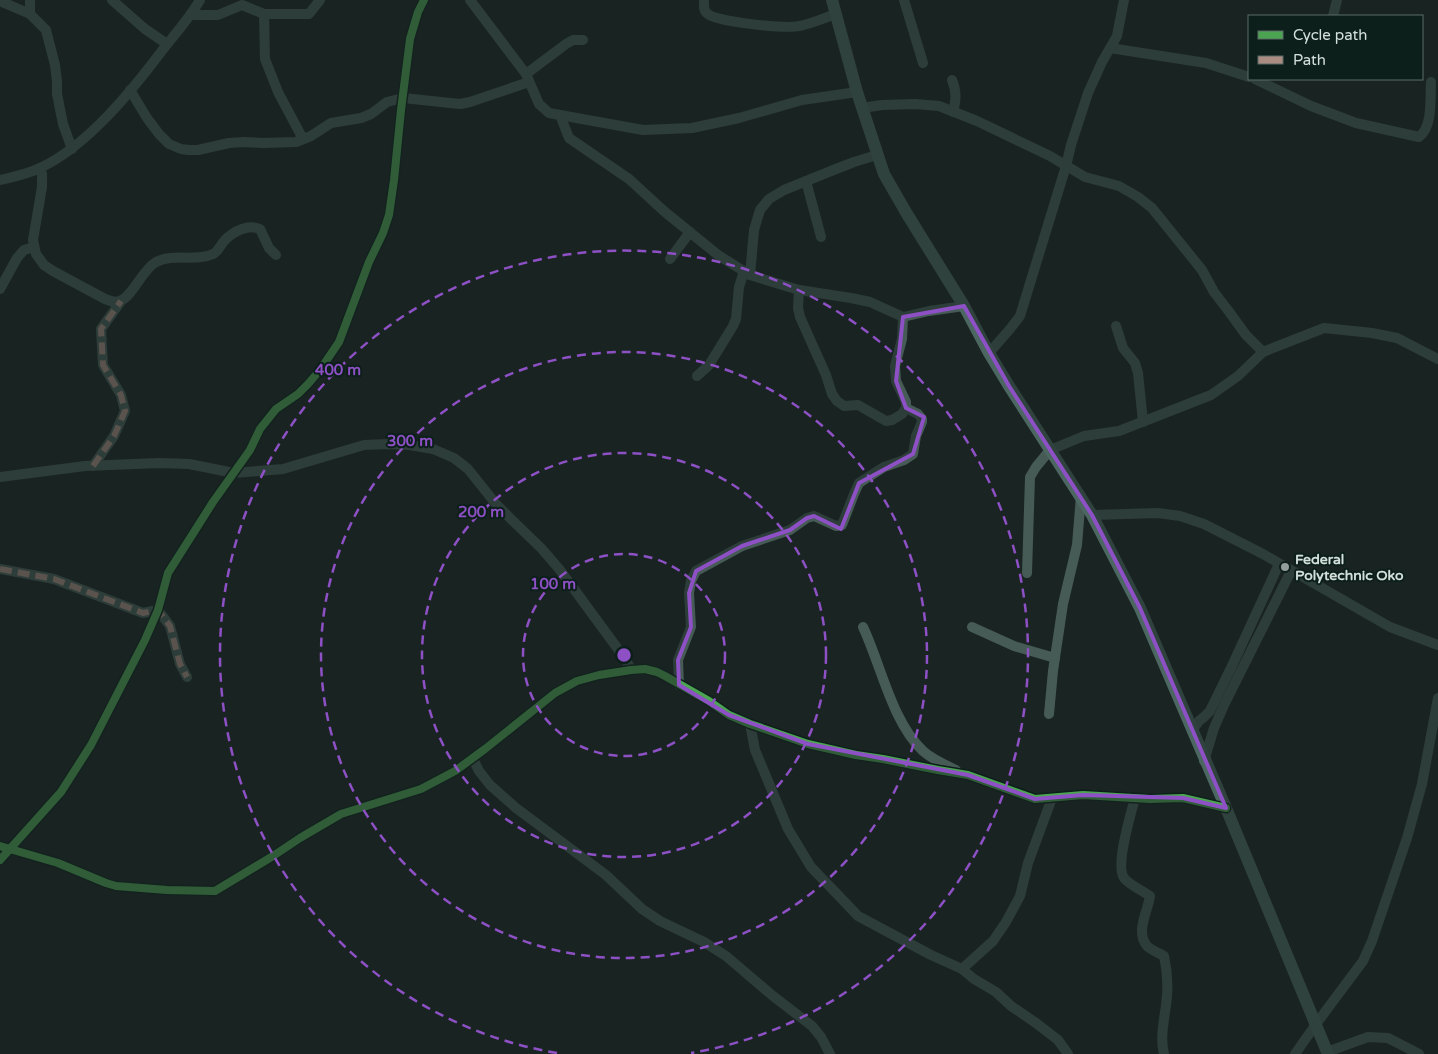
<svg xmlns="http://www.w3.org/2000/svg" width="1438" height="1054" viewBox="0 0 1438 1054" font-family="'Varela Round',sans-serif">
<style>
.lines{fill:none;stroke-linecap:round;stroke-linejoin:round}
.minor{stroke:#465b56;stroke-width:10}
.major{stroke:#4c6761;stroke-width:12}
.quiet{stroke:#a88b81;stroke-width:6;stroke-dasharray:12 6;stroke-linecap:butt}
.cycleway-casing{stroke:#0c1f1a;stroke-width:11}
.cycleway{stroke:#4ca352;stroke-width:8}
.marked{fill:none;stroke:#8d50c5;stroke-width:4;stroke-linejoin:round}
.ring{fill:none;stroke:#8d50c5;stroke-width:2.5;stroke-dasharray:9 6}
.poi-dot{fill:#939e9b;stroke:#0c1f1a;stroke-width:2}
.labels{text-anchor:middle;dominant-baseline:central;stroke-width:4;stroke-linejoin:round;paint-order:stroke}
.poi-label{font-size:14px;font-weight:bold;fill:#d4e0dc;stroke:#0c1f1a;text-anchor:start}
.centre{fill:#8d50c5;stroke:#0c1f1a;stroke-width:2.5}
.ring-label{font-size:15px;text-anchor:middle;font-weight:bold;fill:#8d50c5;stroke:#0c1f1a;stroke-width:4;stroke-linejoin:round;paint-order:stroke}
</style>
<rect width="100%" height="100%" fill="#1a2422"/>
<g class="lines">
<g class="minor">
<path d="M30,0v14l16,16 9,35 2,16v13l6,30 9,25"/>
<path d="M112,0l33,29 22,15"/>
<path d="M470,0l56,74 13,30 10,9 94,17 49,-2 47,-10 63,-18 55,-8"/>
<path d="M704,0c0,5 -1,11 4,14 8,8 78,15 91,12 12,-2 25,-8 37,-12"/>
<path d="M904,0l19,63"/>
<path d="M0,1l30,13"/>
<path d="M264,14l1,45 13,33 25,47"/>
<path d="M191,15h27l24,-10 22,9h45l11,-14"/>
<path d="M1333,16l4,-16"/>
<path d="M1110,48l96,15 43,14"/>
<path d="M526,74l40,-30 7,-4h10"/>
<path d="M1255,79l56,27 45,17 63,14c14,-10 11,-39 12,-55"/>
<path d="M952,80c5,12 4,20 1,32"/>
<path d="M130,90l17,28 12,16 10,10 12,5 8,1h9l31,-7 15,-1 19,1 33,-1 15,-6 20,-13 30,-5 10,-4 16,-12 16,-4 57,6 10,-2 59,-20"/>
<path d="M862,108l20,-3 33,-1 24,2 38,15 73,35 35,21 34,9 19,11 14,11 50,62 12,22 16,21 16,22 17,17"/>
<path d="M560,115l9,23 60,41 36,33 53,43 32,20 49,15 52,8 19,4 33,15 26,-6 35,-5"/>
<path d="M40,168l2,6v13l-9,53 3,14 8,11 9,6 52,28c5,2 10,4 15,2 13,-5 22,-31 36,-39 17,-9 40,0 57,-8 5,-2 8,-10 12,-14 9,-9 23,-16 35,-11l9,19 7,7"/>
<path d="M0,180c13,-3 28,-6 40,-12 47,-22 90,-75 121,-116 13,-17 28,-33 39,-52"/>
<path d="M806,181l15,56"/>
<path d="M670,259l20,-27"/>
<path d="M750,275l4,-45 6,-20 9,-11 15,-9 47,-19 23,-9 23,-7"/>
<path d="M0,289l17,-31 7,-8 10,-3"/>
<path d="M799,290l-1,18 2,9 26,58 6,19 5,7 7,5 14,-1 28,16 6,-1 10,-6 4,-6v-6l-10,-21 -1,-15 7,-27 1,-22"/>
<path d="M1116,326l7,22 12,15 3,10 5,49"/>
<path d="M989,353l21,-24 10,-13 46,-150 5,-21 17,-52 14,-31 15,-26 7,-36"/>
<path d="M697,376l12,-11 24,-39 3,-7 3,-32 5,-16"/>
<path d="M93,466l21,-30 11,-25 -4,-16 -18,-30 -2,-36 20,-28"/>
<path d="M0,477l85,-11 74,-3 30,1 45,9 49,-4 81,-24 24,-1 22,1 23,4 21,9 14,11 28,35 17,17 28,27 19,22 66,90 5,10"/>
<path d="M1092,515l66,-2 22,3 24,8 59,30 127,73 48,18"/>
<path d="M0,569l54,10 89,34 15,-3 12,16 10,38 7,13"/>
<path d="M1027,573l3,-96 6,-10 14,-17 34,-14 35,-5 92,-36 27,-19 25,-24 61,-24 48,5 25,5 41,21"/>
<path d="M863,627c18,38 29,95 60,124 9,8 22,14 33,19"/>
<path d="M972,627l42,19 41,12"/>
<path d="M679,685l-1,-25 13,-33 -2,-34 2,-12 5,-10 46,-25 48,-16 17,-12 7,-2 22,10 6,-1 12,-31 5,-11 25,-16 20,-7 9,-6 3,-18 6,-14v-3l-4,-5 -12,-6"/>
<path d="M1049,714l4,-43 10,-67 14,-59 4,-49"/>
<path d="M750,724l5,26 33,79 23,38 27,28 20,21 73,39 31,14 12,10 22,13 15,14 25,17 22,17 10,14"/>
<path d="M1192,731l7,-10 5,-4 6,-6 21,-43 48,-104"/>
<path d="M473,759l6,12 11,14 26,23 90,67 36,34 18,12 44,21 22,14 47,40 39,30 9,11 9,17"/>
<path d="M1204,761l10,-33 10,-23 67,-134"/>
<path d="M1135,798c-4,15 -20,68 -11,80 4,6 19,13 26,18 -2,15 -15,36 -3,50 4,4 12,7 17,10 3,13 4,26 3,39 -1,19 -8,40 -3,59"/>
<path d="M0,846l58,17 48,20 10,3 51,4 48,1 58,-35 27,-18 41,-24 80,-25 34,-18 30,-22 70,-56 22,-12 22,-6 32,-5 14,-1 12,3 8,4 44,25 20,14 21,9 58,20 48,11 27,4 55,11 30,5 67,24 48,-4 67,4 33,-1 43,10"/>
<path d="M0,860l61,-68 30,-47 54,-105 13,-30 10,-37 45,-71 37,-52 10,-21 16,-20 22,-15 10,-10 12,-14 19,-28 30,-80 14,-29 6,-18 5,-35 7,-70 9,-71 8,-27 6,-12"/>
<path d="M962,969l31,-28 13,-19 14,-26 8,-33 24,-65"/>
<path d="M1327,1052l41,-15 20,1 31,16"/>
<path d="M1295,1054l21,-30 47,-63 9,-20 35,-103 15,-54 16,-86"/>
</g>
<path class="major" d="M832,0l25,92 27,82 23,40 57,92 25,47 20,33 83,129 48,93 86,200 102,246"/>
<g class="quiet">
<path d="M93,466l21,-30 11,-25 -4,-16 -18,-30 -2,-36 20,-28"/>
<path d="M0,569l54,10 89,34 15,-3 12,16 10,38 7,13"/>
</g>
<g class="cycleway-casing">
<g id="cycleway">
<path d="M0,846l58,17 48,20 10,3 51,4 48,1 58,-35 27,-18 41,-24 80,-25 34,-18 30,-22 70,-56 22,-12 22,-6 32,-5 14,-1 12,3 8,4 44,25 20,14 21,9 58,20 48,11 27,4 55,11 30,5 67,24 48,-4 67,4 33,-1 43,10"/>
<path d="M0,860l61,-68 30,-47 54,-105 13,-30 10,-37 45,-71 37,-52 10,-21 16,-20 22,-15 10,-10 12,-14 19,-28 30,-80 14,-29 6,-18 5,-35 7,-70 9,-71 8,-27 6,-12"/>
</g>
</g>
<use href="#cycleway" class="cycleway"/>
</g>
<path d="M0 0H1438V1054H0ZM964,306l45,80 83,129 48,93 86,200 -43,-10 -100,-3 -48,4 -67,-24 -160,-31 -79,-29 -50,-30 -1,-25 13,-33 -2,-34 7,-22 46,-25 48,-16 17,-12 7,-2 27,13 18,-46 54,-29 11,-37 -18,-9 -10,-27 7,-64z" fill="#1a2422" fill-opacity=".55" fill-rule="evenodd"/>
<path class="marked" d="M964,306l45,80 83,129 48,93 86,200 -43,-10 -100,-3 -48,4 -67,-24 -160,-31 -79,-29 -50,-30 -1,-25 13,-33 -2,-34 7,-22 46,-25 48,-16 17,-12 7,-2 27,13 18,-46 54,-29 11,-37 -18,-9 -10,-27 7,-64z"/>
<g class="ring">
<circle cx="624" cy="655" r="101"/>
<circle cx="624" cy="655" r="202"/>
<circle cx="624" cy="655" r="303"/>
<path d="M557 1053A404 404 0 1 1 691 1053"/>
</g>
<circle class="poi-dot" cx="1285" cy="567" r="5"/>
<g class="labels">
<g class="poi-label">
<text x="1295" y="559">Federal<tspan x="1295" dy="16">Polytechnic Oko</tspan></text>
</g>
</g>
<circle cx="624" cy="655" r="8" class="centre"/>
<g class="ring-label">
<text x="338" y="375">400 m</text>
<text x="410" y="446">300 m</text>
<text x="481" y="517">200 m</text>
<text x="553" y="589">100 m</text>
</g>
<rect x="1248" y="15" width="175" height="65" fill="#0c1f1a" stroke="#5c6c68"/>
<rect x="1258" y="31" width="25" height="8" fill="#4ca352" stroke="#5c6c68"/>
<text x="1293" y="40" font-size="15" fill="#d4e0dc">Cycle path</text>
<rect x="1258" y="56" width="25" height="8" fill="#a88b81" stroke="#5c6c68"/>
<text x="1293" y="65" font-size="15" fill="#d4e0dc">Path</text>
</svg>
